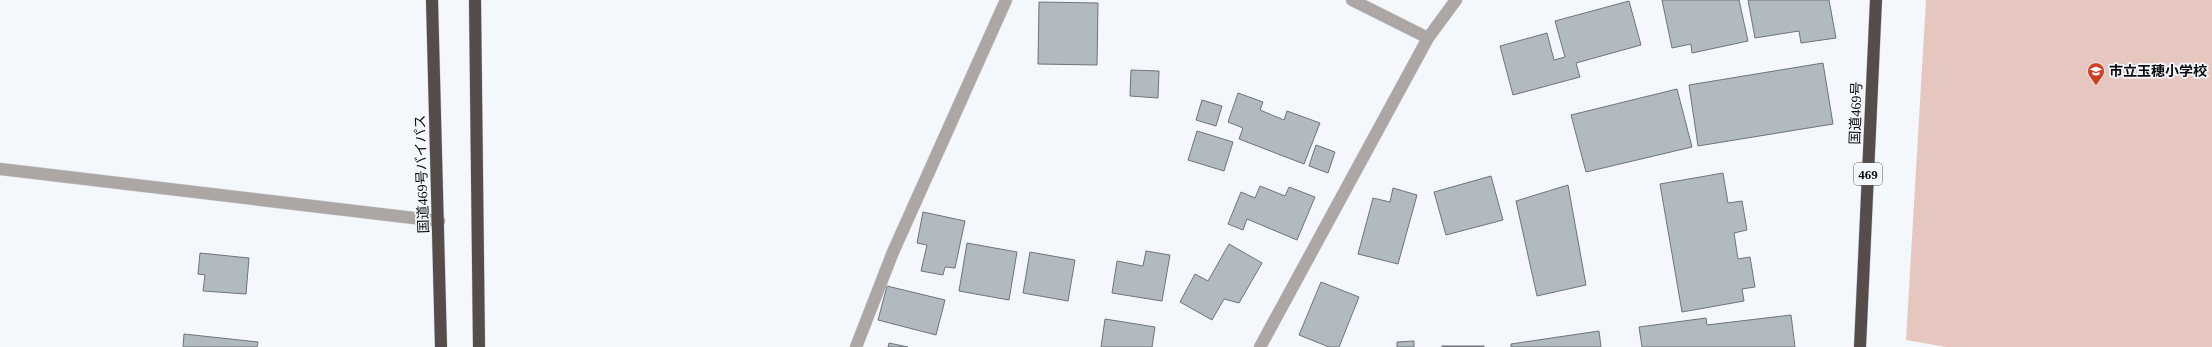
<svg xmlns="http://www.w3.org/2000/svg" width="2212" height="347" viewBox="0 0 2212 347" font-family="'Times New Roman','Noto Sans JP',serif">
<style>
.green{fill:#e6c7bf}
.building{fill:#b1b9c1;stroke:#6d747b}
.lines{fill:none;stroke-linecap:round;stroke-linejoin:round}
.minor-casing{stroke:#cfd2d7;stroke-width:13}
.highway-casing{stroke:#cfd2d7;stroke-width:13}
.minor{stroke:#aca6a5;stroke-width:12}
.highway{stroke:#564d4a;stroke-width:12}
.labels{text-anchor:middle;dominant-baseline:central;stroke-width:3.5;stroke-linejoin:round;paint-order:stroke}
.shield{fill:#f4f8fd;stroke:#505356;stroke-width:1}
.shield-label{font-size:13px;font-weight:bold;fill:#0a0c0f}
.poi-label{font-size:14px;font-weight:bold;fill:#0a0c0f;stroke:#f4f8fd;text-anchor:start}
.street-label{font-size:14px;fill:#0a0c0f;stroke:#f4f8fd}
</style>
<rect width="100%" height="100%" fill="#f4f8fd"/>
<path class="green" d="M1926,0h286v347h-266l-40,-7z"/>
<g class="building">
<path d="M1662,0h77l9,41 -56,12 -1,-9 -19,4z"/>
<path d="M1748,0h81l7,38 -35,5 -2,-12 -44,7z"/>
<path d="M1629,1l12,44 -65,18 4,14 -67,18 -13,-49 47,-13 7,27 11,-3 -10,-36z"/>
<path d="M1039,2l59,1 -1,62 -59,-1z"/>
<path d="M1823,63l10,61 -135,22 -9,-61z"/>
<path d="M1131,70l28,1 -1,27 -28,-2z"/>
<path d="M1677,89l15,58 -106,25 -15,-57z"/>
<path d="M1238,93l25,9 -3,8 24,10 3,-9 33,12 -16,41 -65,-25 4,-11 -15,-6z"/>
<path d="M1202,100l20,6 -6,20 -20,-6z"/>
<path d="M1197,131l36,11 -9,29 -36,-11z"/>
<path d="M1316,145l19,7 -7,21 -19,-7z"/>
<path d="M1723,173l5,30 14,-2 5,29 -13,3 4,26 12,-2 5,30 -13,2 2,12 -62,11 -22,-128z"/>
<path d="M1491,176l12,44 -57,15 -12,-43z"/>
<path d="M1568,185l18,100 -49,11 -21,-95z"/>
<path d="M1260,186l25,10 4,-9 26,10 -18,43 -50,-21 -4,11 -15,-6 13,-32 14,6z"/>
<path d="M1393,188l24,7 -19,69 -40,-10 15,-56 17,4z"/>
<path d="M923,212l42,9 -10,47 -10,-1 -2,8 -22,-4 6,-26 -10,-2z"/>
<path d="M967,243l50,9 -8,48 -50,-9z"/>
<path d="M1229,244l33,19 -23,40 -15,-4 -12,21 -32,-18 15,-28 13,7z"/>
<path d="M1146,251l24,4 -8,46 -50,-8 5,-32 26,5z"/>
<path d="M1030,252l45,8 -7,41 -45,-8z"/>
<path d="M200,253l49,5 -3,36 -43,-3 2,-16 -7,-1z"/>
<path d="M1321,282l38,15 -20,50h-10l-30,-12z"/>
<path d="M887,286l58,14 -9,35 -58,-15z"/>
<path d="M1791,315l4,32h-153l-3,-20 67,-9 1,7z"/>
<path d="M1105,319l50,8 -3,20h-51z"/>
<path d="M1599,331l2,16h-90v-3z"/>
<path d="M184,334l74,8 -1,5h-74z"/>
<path d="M1414,341v6h-17v-5z"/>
<path d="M889,343l19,4h-20z"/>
<rect x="1442" y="346" width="42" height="1"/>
</g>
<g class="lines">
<g class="minor-casing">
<g id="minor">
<path d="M1352,0l76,38"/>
<path d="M0,169l439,52"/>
<path d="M856,347l37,-95 113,-252"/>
<path d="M1260,347l168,-309 28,-38"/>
</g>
</g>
<g class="highway-casing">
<g id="highway">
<path d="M432,0l9,347"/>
<path d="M475,0l4,347"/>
<path d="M1860,347l16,-347"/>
</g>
</g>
<use href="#minor" class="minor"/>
<use href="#highway" class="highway"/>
</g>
<defs>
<g id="school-pin" transform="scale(0.9)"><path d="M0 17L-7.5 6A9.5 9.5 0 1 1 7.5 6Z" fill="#cb4122" stroke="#f4f8fd"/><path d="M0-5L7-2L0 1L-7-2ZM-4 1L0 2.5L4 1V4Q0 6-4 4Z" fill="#fff"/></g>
</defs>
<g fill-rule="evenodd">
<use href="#school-pin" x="2096" y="71"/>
</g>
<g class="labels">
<rect class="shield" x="1854" y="163" width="28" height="22" rx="3"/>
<g class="shield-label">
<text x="1868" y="174">469</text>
</g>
<g class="poi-label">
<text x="2109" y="71">市立玉穂小学校</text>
</g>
<g class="street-label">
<text transform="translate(1856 113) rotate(-88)">国道469号</text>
<text transform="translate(422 174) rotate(-92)">国道469号バイパス</text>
</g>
</g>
</svg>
